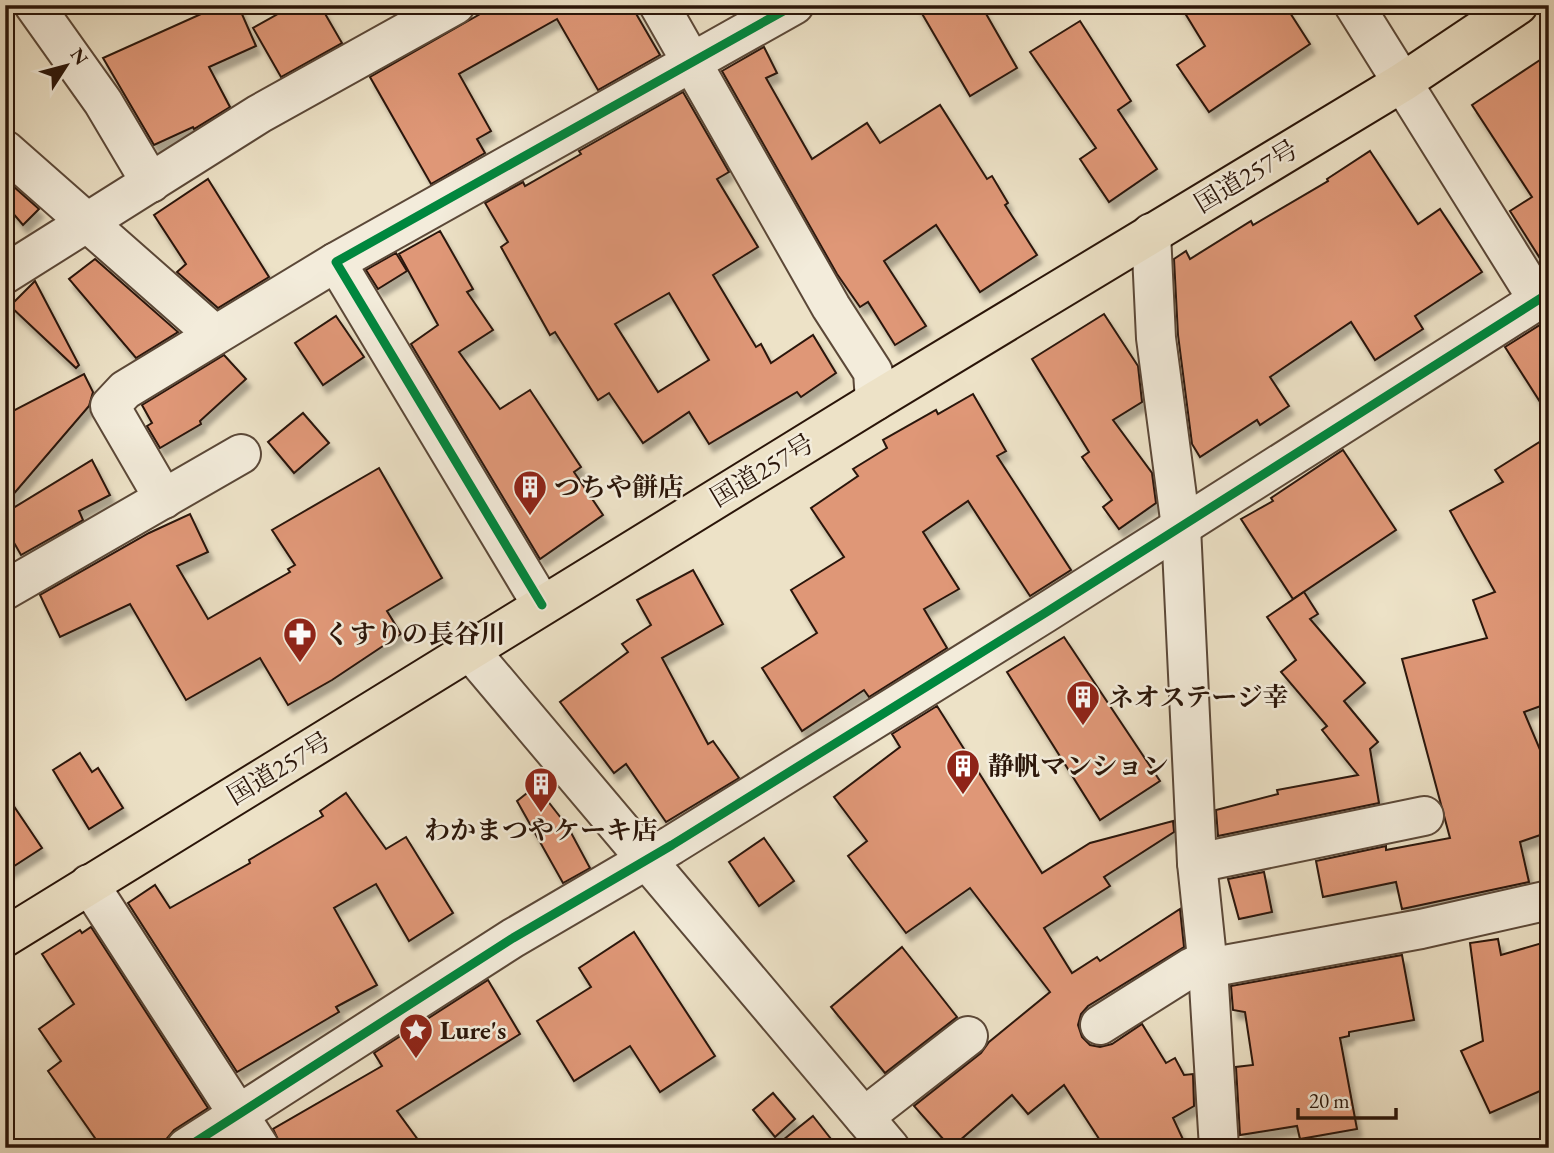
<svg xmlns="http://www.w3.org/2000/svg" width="1554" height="1153" viewBox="0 0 1554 1153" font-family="'EB Garamond','Noto Serif JP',serif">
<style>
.building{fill:#df9777;stroke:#2a1509;stroke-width:2;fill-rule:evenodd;filter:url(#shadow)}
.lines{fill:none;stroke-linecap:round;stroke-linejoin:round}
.minor-casing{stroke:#5b4838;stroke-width:42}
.highway-casing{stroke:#2a1509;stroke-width:42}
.minor{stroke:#f3ecdb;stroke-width:38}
.highway{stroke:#ede2c7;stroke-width:38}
.cycleway-casing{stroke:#f3ecdb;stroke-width:13}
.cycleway{stroke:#00873e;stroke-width:9}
.labels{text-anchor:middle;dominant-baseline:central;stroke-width:5;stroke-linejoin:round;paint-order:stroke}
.street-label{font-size:26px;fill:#2a1509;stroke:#f3ecdb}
.poi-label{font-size:26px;font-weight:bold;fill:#2a1509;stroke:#f3ecdb;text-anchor:start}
</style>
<defs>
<filter id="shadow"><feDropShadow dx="4.5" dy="8" stdDeviation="2" flood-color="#0004"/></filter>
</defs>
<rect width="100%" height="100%" fill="#ede2c7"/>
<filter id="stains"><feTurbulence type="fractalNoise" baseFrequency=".00286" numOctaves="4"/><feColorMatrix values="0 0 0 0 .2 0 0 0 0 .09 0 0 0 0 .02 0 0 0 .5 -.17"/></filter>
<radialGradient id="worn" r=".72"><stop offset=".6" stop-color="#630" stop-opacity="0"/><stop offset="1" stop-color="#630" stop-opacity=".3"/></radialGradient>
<g class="building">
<path d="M221,5h17l18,41 -47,21 21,40 -36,22 -1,-2 -39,18 -51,-87z"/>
<path d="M294,5h26l22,38 -61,34 -28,-49z"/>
<path d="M496,5h135l29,50 -62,35 -41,-71 -98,55 32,57 -14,8 8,14 -54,31 -61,-107z"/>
<path d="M917,5h64l36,63 -47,28z"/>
<path d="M1180,5h105l25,39 -101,68 -32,-47 28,-19z"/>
<path d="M1080,21l51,80 -13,9 39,59 -48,33 -29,-43 16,-11 -66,-96z"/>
<path d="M764,47l13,26 -11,5 46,81 55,-36 13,20 60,-38 47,74 5,-3 16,27 -3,2 32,50 -57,37 -44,-67 -52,36 42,65 -31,19 -27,-43 -8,5 -23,-33 -115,-203z"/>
<path d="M1549,54v217h-1l-38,-60 22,-14 -60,-92z"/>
<path d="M683,92l46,80 -12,7 41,68 -45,28 43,72 5,-3 10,19 42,-28 23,38 -35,24 -4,-5 -88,52 -20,-32 -46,31 -34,-50 -11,7 -43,-68 -5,3 -49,-88 7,-5 -23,-39 38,-21 2,4 56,-32 -2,-3zM669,293l40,67 -51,32 -43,-68z"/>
<path d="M1370,151l48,73 22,-15 42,63 -67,44 8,13 -48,31 -24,-38 -81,55 19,29 -29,19 -3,-5 -57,37 -8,-13 -14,-109 -4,-76 12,-8 4,8 61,-38 2,4 75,-44 -1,-2z"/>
<path d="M5,179l34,30 -16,16 -18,-21z"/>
<path d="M208,179l61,98 -51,31 -41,-36 9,-8 -32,-49z"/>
<path d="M440,231l33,58 -6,3 26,38 -34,22 41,57 30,-19 51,77 -7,5 29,43 -63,44 -129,-215 27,-19 -39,-71z"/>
<path d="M396,253l11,18 -29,18 -12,-19z"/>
<path d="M95,259l83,73 -42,26 -67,-79z"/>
<path d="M35,281l44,84 -3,3 -66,-62z"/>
<path d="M1104,314l34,52 4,36 -29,18 39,53 4,30 -37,26 -16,-22 9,-7 -30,-43 7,-5 -57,-93z"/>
<path d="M336,316l28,41 -41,28 -28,-42z"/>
<path d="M1543,323l6,10v83l-44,-69z"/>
<path d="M224,355l22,24 -46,42 1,3 -41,24 -13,-22 5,-3 -10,-18z"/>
<path d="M84,374l9,18 -4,14 -84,98v-89z"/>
<path d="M973,394l33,57 -9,5 74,114 -41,26 -62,-95 -45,31 36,57 -35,20 23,39 -78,49 -5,-7 -62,41 -40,-63 55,-35 -26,-43 53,-33 -33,-49 47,-32 -5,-7 34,-21 -4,-8 53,-30 2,4z"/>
<path d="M303,413l26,30 -35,30 -26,-31z"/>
<path d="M1549,436v267l-25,9 25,59v61l-29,10 9,40 -127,27 -6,-27 -73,15 -7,-36 70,-15v4l64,-12 -48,-179 85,-21 -14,-38 22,-8 -45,-81 53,-29 -8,-12z"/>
<path d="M1343,450l53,80 -103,69 -52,-80 32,-18 -2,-3z"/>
<path d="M92,460l18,35 -31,16 4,9 -62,35 -16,-28v-14z"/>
<path d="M379,468l63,110 -55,33 14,23 -69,46 -44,25 -28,-47 -74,42 -56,-96 -70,33 -20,-42 109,-62 41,-19 18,38 -31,14 31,53 82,-47 -2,-3 7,-4 -23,-35z"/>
<path d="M693,570l30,54 -61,34 46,86 5,-3 26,37 -73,44 -40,-58 -12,9 -54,-71 68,-50 -6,-8 29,-19 -14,-25z"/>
<path d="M1304,592l14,22 -8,5 55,64 -21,18 34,41 -8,7 9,54 -161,33 -2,-26 62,-16 -1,-4 81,-15 -36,-45 5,-4 -46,-54 15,-12 -29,-43z"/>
<path d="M1064,637l96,144 -60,39 -93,-148z"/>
<path d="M937,706l105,167 48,-30 83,-22 1,11 -70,45 6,9 -66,42 28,45 25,-16 3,4 80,-52 4,38 -96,59 -7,8 -3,11 4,12 8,8 10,2 12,-3 30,-20 24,39 9,-5 9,17 9,-1 1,32 -21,12 14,30h-82l-41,-63 -36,29 -16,-19 -61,53 -37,-42 67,-53 8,-11 61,-50 -80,-104 -64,45 -58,-77 19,-15 -33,-44 66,-50 -8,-13z"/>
<path d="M80,753l12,19 6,-4 25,40 -34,21 -36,-59z"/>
<path d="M536,786l32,41 22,41 -27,15 -46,-82z"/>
<path d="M5,793l37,55 -37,24z"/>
<path d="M346,793l40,56 20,-12 47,76 -44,28 -33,-57 -42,24 43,77 -41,22 3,5 -102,60 -109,-169 27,-18 15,23 80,-45 -1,-3 74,-44 -3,-5z"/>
<path d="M764,838l30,43 -35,25 -30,-44z"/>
<path d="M1264,872l8,40 -33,7 -11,-40z"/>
<path d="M91,927l117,181 -34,22 -15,18h-57l-54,-77 13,-10 -22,-32 35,-25 -32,-50 38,-24 2,3z"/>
<path d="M634,932l81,124 -55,36 -30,-46 -56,35 -37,-60 54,-34 -12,-19z"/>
<path d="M1498,939l3,16 48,-14v146l-59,26 -29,-62 22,-10 -13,-98z"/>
<path d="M902,947l55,70 -72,56 -54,-66z"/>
<path d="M1402,955l12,65 -65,12v4l-9,2 17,91 -57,10 -3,-13 -57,9 -4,-68 17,-2 -8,-53 -12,-2 -2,-24z"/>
<path d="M488,980l32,54 -123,77 27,37h-142l-9,-19 109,-63 -8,-13z"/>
<path d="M773,1093l22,26 -20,18 -22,-27z"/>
<path d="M813,1116l25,32h-65z"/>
</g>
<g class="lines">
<g class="minor-casing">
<g id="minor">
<path d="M34,5l69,97 48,81"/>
<path d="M659,5l172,302 42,65 2,29"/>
<path d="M1354,5l184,295"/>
<path d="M5,150l210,185"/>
<path d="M1151,233l5,105 25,189 16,336 11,105 11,180"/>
<path d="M336,262l206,343"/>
<path d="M5,274l254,-160 196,-109"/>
<path d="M164,499l-54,-93 15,-16 211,-128 458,-257"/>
<path d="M5,590l236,-136"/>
<path d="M471,652l419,496"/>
<path d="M1197,863l227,-47"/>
<path d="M89,884l171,264"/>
<path d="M1100,1025l92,-58 16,1 213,-39 128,-29"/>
<path d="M864,1117l104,-81"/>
<path d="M186,1148l327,-210 159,-93 373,-232 504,-320"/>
</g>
</g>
<g class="highway-casing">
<path id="highway" d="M5,937l870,-536 528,-319 115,-77"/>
</g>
<use href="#minor" class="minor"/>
<use href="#highway" class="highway"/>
<g class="cycleway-casing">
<g id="cycleway">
<path d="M542,605l-206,-343 458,-257"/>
<path d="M186,1148l327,-210 159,-93 373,-232 504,-320"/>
</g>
</g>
<use href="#cycleway" class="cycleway"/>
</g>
<defs>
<g id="building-pin" transform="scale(1.75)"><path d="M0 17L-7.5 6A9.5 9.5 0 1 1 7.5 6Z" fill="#8f2418" stroke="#f3ecdb"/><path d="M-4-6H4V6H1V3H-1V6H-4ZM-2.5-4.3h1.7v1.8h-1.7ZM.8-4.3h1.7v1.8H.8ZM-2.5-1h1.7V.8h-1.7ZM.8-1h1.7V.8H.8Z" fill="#fff"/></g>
<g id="pharmacy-pin" transform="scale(1.75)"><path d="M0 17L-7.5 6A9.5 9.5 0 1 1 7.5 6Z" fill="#8f2418" stroke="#f3ecdb"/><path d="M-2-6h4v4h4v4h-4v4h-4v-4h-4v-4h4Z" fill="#fff"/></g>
<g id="sight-pin" transform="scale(1.75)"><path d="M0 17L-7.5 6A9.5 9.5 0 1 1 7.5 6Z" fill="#8f2418" stroke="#f3ecdb"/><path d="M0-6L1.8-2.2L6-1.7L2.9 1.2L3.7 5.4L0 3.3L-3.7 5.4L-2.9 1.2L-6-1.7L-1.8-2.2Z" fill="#fff"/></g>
</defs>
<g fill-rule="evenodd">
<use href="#building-pin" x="530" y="487"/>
<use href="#pharmacy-pin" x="300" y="634"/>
<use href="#building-pin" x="1083" y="697"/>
<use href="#building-pin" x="963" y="766"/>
<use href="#building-pin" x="541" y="784"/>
<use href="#sight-pin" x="416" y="1030"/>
</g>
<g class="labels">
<g class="street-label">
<text transform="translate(1246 176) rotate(-31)">国道257号</text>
<text transform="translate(762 470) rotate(-31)">国道257号</text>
<text transform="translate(279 768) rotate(-31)">国道257号</text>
</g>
<g class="poi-label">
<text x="554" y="487">つちや餅店</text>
<text x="324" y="634">くすりの長谷川</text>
<text x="1108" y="697">ネオステージ幸</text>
<text x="988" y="766">静帆マンション</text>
<text x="541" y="830" text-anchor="middle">わかまつやケーキ店</text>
<text x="440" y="1030">Lure's</text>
</g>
</g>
<rect width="1554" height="1153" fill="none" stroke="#ede2c7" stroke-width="28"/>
<rect x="7" y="7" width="1540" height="1139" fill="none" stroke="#2a1509" stroke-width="3.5"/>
<rect x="14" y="14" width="1526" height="1125" fill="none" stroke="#2a1509" stroke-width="2"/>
<g transform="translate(66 66) rotate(54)" stroke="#f3ecdb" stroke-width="5" paint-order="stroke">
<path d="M0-5L12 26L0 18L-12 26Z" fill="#2a1509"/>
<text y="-10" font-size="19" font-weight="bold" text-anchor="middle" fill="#2a1509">N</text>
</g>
<path d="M1298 1108v10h98v-10" fill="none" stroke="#2a1509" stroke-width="3.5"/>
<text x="1309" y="1108" font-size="21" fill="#2a1509" stroke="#f3ecdb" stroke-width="5" paint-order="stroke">20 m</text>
<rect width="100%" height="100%" filter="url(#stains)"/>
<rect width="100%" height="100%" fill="url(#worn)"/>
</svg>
